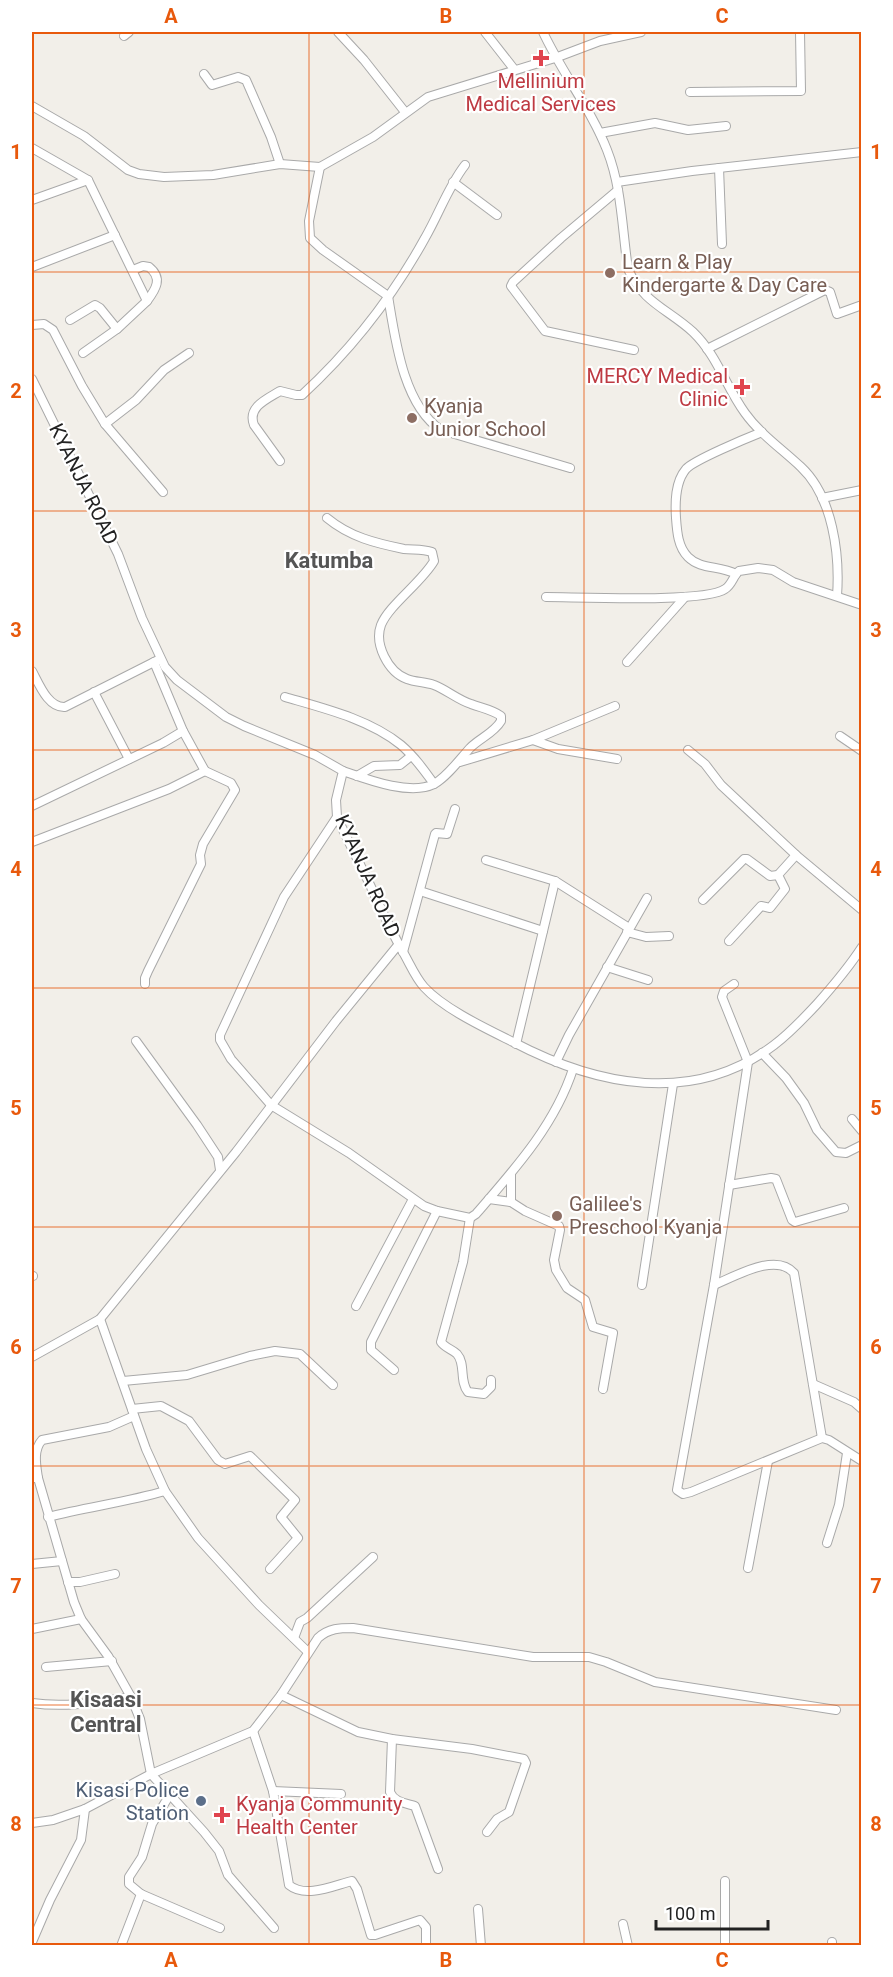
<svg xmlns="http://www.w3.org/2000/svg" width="893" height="1977" viewBox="0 0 893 1977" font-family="Roboto,sans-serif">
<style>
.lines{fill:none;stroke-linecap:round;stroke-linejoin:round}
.minor-casing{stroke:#a9a9a9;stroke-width:10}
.minor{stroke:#fff;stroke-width:8}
.grid{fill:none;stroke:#e8590c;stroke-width:1.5;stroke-opacity:0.55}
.health-dot{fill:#e0444e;stroke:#fff;stroke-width:2}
.education-dot{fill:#8d6e63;stroke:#fff;stroke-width:2}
.service-dot{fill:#5c6f8a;stroke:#fff;stroke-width:2}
.labels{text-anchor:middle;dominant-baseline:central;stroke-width:4.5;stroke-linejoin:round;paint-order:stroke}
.health-label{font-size:20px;fill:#be3a42;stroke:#fff}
.education-label{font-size:20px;fill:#785e54;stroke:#fff;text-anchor:start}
.street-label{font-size:20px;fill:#222;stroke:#fff}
.service-label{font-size:20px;fill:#4e5e75;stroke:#fff;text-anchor:end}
.quarter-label{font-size:22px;font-weight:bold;fill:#555;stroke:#fff}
.neatline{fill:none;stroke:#e8590c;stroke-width:2}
.grid-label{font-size:20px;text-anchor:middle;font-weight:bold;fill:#e8590c}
</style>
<rect width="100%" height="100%" fill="#f2efe9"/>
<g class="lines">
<g class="minor-casing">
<g id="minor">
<path d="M338,32l26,28 41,52"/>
<path d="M485,32l29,37"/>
<path d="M543,32c19,41 48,77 64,118 15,38 15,79 21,119 15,34 40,40 65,63 24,23 33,55 52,81 15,21 37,36 56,54 32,30 39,88 36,129"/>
<path d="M124,36l5,-4"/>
<path d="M204,74l8,11 26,-8 8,3 25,57 9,27"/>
<path d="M690,92l111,-1 -1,-59"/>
<path d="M32,106l52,30 44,34 11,4 25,3 49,-2 67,-11 40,3 53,-30 55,-40 127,-39 45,-17 41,-9"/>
<path d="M600,133l55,-10 33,7 38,-4"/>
<path d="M32,148l56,32"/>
<path d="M320,167l-11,54 1,17 13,12 65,46c7,42 15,109 53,134l129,38"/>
<path d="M719,168l3,76"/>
<path d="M453,182l44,33"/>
<path d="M617,182l75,-11 170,-19"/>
<path d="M618,190l-57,48 -48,44 -2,4 34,45 89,19"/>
<path d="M32,200l56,-20 59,121 -30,28 -34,24"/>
<path d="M32,267l83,-32"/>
<path d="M133,270l10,-4 6,1c14,11 7,22 -2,34"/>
<path d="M70,320l25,-15 5,3 17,21"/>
<path d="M32,325l12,-1 9,6 29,56 23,38 58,68"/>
<path d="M707,349l118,-59 5,2 7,22 25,-9"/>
<path d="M32,379l86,175 24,64 23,49 12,13 49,37 18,9 71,29 28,16 -7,29 1,17c11,24 23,47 34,70 10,22 20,44 32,65 7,12 12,25 21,35 20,22 63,42 89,55 84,44 180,64 261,3 16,-12 30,-27 43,-41 16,-18 32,-37 45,-57"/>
<path d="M105,424l31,-24 28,-30 25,-17"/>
<path d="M280,461l-26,-36c-7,-18 13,-26 26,-34l16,4h6c49,-45 91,-99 123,-157 14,-24 23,-51 40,-73"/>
<path d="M822,498l40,-8"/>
<path d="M327,518c23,19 48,25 77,31 9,1 19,0 28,3l2,9c-12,21 -45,44 -53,64 -7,19 7,47 26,54 8,3 18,3 27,6 13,5 24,15 37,19 10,4 20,5 30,12v5c-7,12 -21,17 -31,27 -10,11 -23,29 -36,36 -24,12 -68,-5 -91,-13"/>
<path d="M736,574c-17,-9 -35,-4 -48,-17 -10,-10 -11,-25 -12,-39 -1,-16 -1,-36 10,-49 8,-9 61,-31 76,-37"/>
<path d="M546,597c32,0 160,6 179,-8 7,-4 8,-13 14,-18l19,-3 15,2 20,12 69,23"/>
<path d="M627,662l58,-65"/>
<path d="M32,671c7,13 16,37 33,36l93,-47"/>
<path d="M94,692l35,67"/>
<path d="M285,697c38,11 84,22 116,48 13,11 23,25 33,39"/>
<path d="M840,736l22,15"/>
<path d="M533,740l25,9 59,10"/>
<path d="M688,750l17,14 16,21 75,70 66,55"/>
<path d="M460,762l73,-22 82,-34"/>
<path d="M357,776l17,-10 26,-1 11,-9"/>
<path d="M32,806l131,-63 20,-12"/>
<path d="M337,817l-53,80 -64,138v5l11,19 40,46 78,48 75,53 13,5 33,7 6,-4c38,-44 79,-89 97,-145"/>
<path d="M32,842l137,-53 36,-18"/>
<path d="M486,860l69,21 74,47"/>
<path d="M420,891l123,40"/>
<path d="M703,900l41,-41h3l23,17 8,-1"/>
<path d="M627,932l19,5 23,-1"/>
<path d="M729,941l32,-35 9,2 15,-19 -7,-14 18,-20"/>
<path d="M403,952l32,-118 1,-1 11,1 8,-25"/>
<path d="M607,967l41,13"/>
<path d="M145,984v-6l3,-7 53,-107 -1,-9 3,-11 32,-54 -4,-7 -26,-12 -22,-40 -29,-69"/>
<path d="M734,984l-10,7 -2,6 26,65 -34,223 -37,205 6,4 8,-2 131,-54 7,2 33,21"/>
<path d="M136,1041l61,84 21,32 2,13"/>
<path d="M516,1044l39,-163"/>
<path d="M762,1053l24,25 18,25 13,27 19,22 10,1 16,-8"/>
<path d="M556,1062l13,-27 78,-137"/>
<path d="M852,1119l10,12"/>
<path d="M511,1174v28"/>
<path d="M729,1185l42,-7 5,1 16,41 3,2 49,-14"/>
<path d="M489,1199l22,3 14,9 34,15 1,4 -6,30 2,10 11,18 18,12 8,27 20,6 -10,56"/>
<path d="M470,1218l-7,44 -22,80c4,6 11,7 16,12 9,10 2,27 11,38l16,2 7,-7v-7"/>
<path d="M32,1276h1"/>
<path d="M642,1285l31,-201"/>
<path d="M714,1285c22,-9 62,-33 80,-12l28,165"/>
<path d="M356,1306l57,-107"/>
<path d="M100,1319l46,130 19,42 33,47 61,67 49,47"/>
<path d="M32,1357l68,-38 136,-167 100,-131 63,-77"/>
<path d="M394,1370l-23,-20v-8l66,-131"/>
<path d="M123,1381l64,-6 63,-19 25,-5 25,3 33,31"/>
<path d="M813,1384l41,18 8,7"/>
<path d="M132,1409l29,-3 28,15 29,39 7,4 25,-8 45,44 -14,17 17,21 -28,31"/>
<path d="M32,1478h6l36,124 7,17 27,37 23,41 9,22 11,55 53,58 15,19 9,24 46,53"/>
<path d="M38,1478c-2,-13 -5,-28 4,-38l67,-13 25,-11"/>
<path d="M48,1517c39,-10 79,-15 117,-26"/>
<path d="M827,1543l12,-38 8,-52"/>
<path d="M32,1564l30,-3"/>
<path d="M748,1568l20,-107"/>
<path d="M68,1582h12l35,-8"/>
<path d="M32,1629l49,-10"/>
<path d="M294,1638l6,-16 7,-4 66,-61"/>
<path d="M46,1667l66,-6"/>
<path d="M281,1695l77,37 34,7 80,10 52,10 2,4 -17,49 -12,7 -10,13"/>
<path d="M32,1703c34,5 65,-1 99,-6"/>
<path d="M253,1731l20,60 16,94c17,14 46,0 63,-4l5,8 14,46h4l45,-15 6,7v19"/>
<path d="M392,1739l-2,53c4,10 15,11 25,14l23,63"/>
<path d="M273,1791l68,3"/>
<path d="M169,1796l-17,28 -10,33 -13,20v7l12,10 79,34"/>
<path d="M32,1823l21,-3 32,-11 66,-35 102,-43 28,-36 37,-57c11,-10 22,-10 35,-10l180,29h56l17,5 49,20 181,28"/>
<path d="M725,1881v65"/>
<path d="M478,1909l3,37"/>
<path d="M623,1924l5,22"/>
<path d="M32,1942l18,-42 31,-60 4,-31"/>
<path d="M121,1946l20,-52"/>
<path d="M832,1946v-4"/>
</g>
</g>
<use href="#minor" class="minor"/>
</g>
<path class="grid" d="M309,32v1914M584,32v1914M32,272h830M32,511h830M32,750h830M32,988h830M32,1227h830M32,1466h830M32,1705h830"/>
<g class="health-dot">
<path d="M538 49h6v6h6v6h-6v6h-6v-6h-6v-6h6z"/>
<path d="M739 378h6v6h6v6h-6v6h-6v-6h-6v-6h6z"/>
<path d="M219 1806h6v6h6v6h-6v6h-6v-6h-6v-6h6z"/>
</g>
<g class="education-dot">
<circle cx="610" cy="273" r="6"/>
<circle cx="412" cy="418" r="6"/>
<circle cx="557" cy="1216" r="6"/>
</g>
<circle class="service-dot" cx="201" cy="1801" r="6"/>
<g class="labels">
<g class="health-label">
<text x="541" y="81">Mellinium<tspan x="541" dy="23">Medical Services</tspan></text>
<text x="728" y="376" text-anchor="end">MERCY Medical<tspan x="728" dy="23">Clinic</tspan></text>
<text x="236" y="1804" text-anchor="start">Kyanja Community<tspan x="236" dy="23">Health Center</tspan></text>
</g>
<g class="education-label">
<text x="622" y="262">Learn &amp; Play<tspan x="622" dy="23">Kindergarte &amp; Day Care</tspan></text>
<text x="424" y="406">Kyanja<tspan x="424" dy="23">Junior School</tspan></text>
<text x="569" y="1204">Galilee's<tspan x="569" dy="23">Preschool Kyanja</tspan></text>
</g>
<g class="street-label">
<text transform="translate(84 484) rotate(64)">KYANJA ROAD</text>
<text transform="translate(368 876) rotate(66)">KYANJA ROAD</text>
</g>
<g class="service-label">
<text x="189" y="1790">Kisasi Police<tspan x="189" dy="23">Station</tspan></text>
</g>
<g class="quarter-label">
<text x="329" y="560">Katumba</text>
<text x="106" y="1699">Kisaasi<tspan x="106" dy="25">Central</tspan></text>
</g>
</g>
<rect width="893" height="1977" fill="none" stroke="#ffffff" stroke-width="66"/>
<path d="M656 1920v9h112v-9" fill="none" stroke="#222222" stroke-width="3"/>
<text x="665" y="1920" font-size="18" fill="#222222" stroke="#ffffff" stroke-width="4.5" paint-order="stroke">100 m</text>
<rect x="33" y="33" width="827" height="1911" class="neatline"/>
<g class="grid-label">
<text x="171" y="23">A</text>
<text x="446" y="23">B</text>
<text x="722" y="23">C</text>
<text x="16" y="159">1</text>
<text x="876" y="159">1</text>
<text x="16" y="398">2</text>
<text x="876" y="398">2</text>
<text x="16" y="637">3</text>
<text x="876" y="637">3</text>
<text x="16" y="876">4</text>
<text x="876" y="876">4</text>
<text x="16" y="1115">5</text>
<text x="876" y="1115">5</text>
<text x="16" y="1354">6</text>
<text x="876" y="1354">6</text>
<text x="16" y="1593">7</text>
<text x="876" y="1593">7</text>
<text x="16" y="1831">8</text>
<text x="876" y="1831">8</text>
<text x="171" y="1967">A</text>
<text x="446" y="1967">B</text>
<text x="722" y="1967">C</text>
</g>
</svg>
